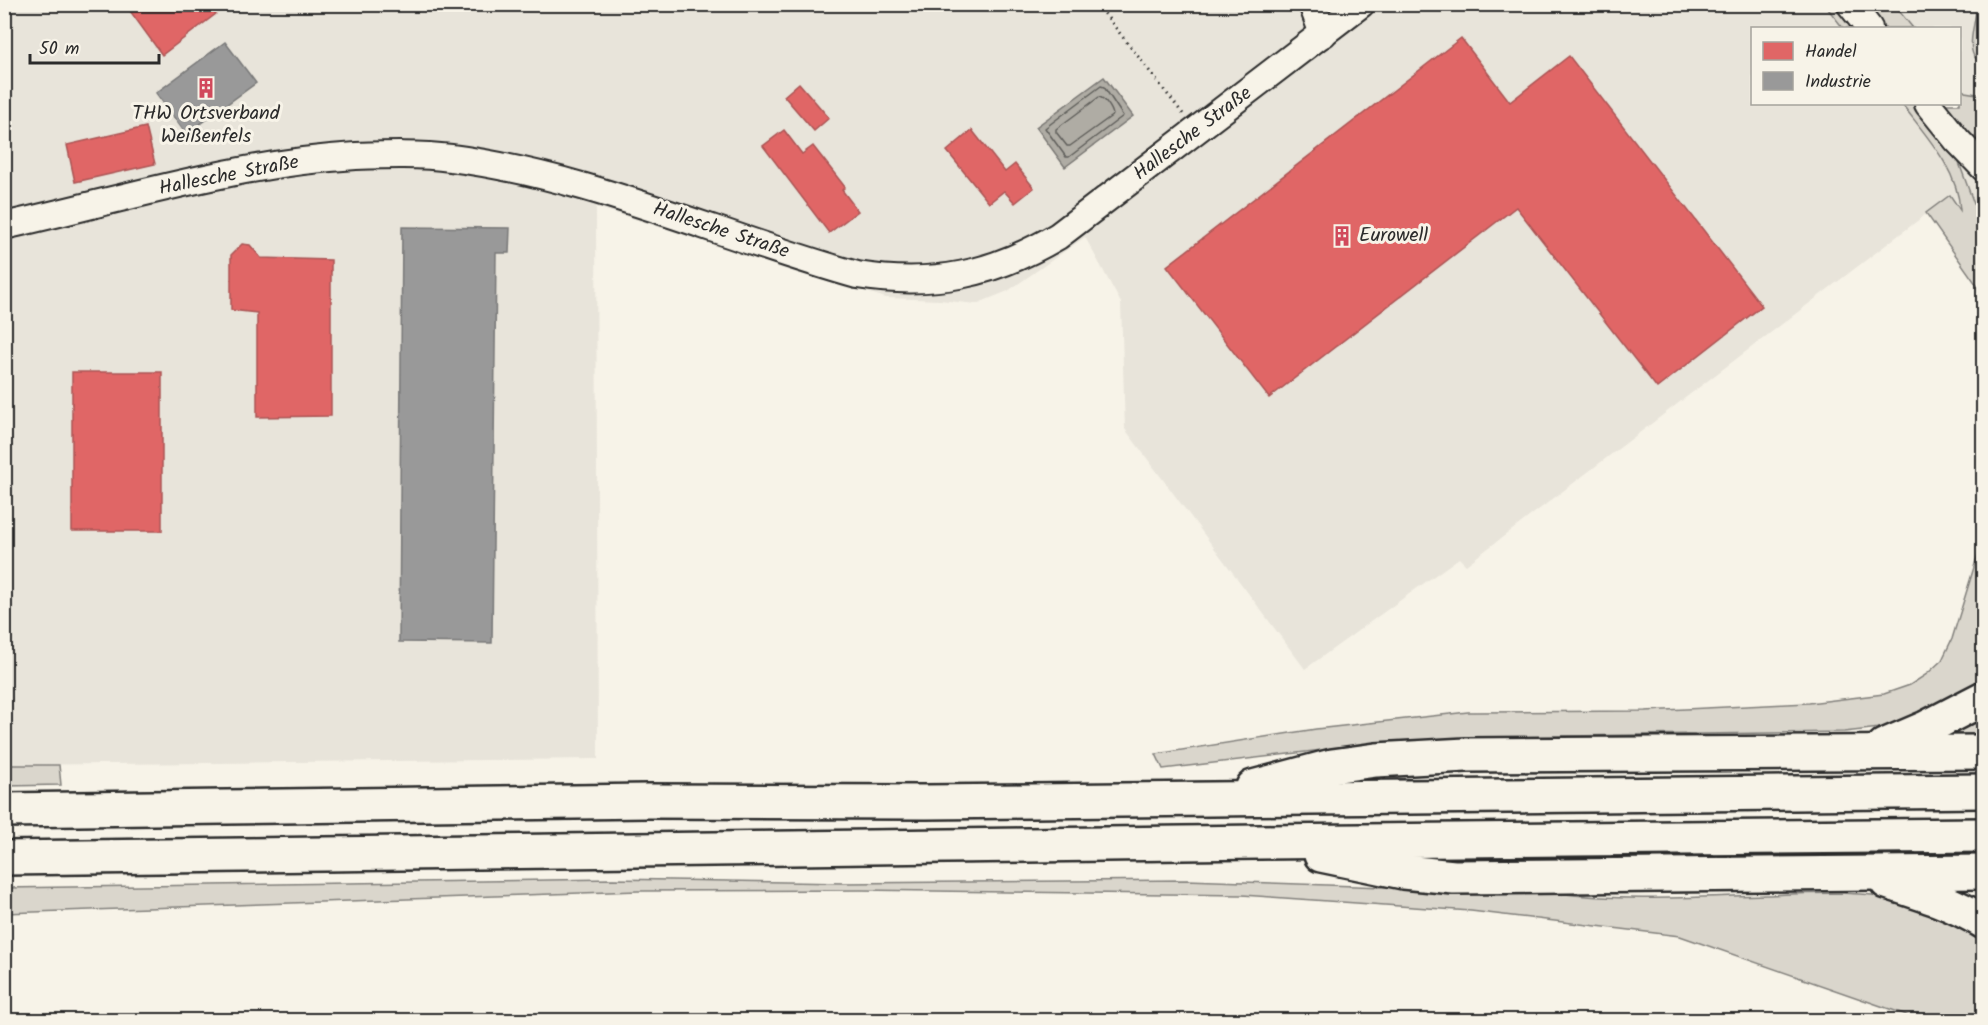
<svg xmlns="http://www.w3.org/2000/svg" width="1988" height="1025" viewBox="0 0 1988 1025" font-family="Kalam,sans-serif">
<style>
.built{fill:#e8e4da;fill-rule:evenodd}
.green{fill:#dad6cc;stroke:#82807c;stroke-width:1.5}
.water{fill:#afaca4;stroke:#7a7874;stroke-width:1.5}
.shops{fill:#e06666;stroke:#aa5454;stroke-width:1.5}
.industry{fill:#999;stroke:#787878;stroke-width:1.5}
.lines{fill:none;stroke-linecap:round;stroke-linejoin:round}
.shore{stroke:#605f5b;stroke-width:1.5}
.minor-casing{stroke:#2b2b2b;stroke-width:30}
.highway-casing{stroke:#2b2b2b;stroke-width:38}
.path{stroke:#2b2b2b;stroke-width:3;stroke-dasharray:1.5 4.5;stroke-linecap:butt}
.minor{stroke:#f7f3e8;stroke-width:26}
.highway{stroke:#f7f3e8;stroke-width:33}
.labels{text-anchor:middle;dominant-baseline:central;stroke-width:6;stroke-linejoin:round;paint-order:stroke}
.poi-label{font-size:20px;fill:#2b2b2b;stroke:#f7f3e8}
.street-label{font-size:20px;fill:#2b2b2b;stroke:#f7f3e8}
</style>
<rect width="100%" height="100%" fill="#f7f3e8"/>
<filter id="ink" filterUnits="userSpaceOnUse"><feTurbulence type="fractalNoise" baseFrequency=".0167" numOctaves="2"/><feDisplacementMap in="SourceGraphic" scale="12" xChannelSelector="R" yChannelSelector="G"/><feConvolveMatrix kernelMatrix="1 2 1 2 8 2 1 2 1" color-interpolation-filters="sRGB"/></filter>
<g filter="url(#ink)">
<path class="built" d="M4,5h1979v242l-33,-51 -484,369 -7,-7 -154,111 -180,-240 -4,-126 -36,-66 -77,54 -32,13 -36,-4 -54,-2 -290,-91 2,552 -593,6zM1752,28h208v76h-208z"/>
<g class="green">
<path d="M1825,5h16l18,23h-16z"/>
<path d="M1863,5h31l19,23h-30z"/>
<path d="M1983,8l1,54c-21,-2 -10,-35 -8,-49z"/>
<path d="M1960,86l5,6 18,3v54l-13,-10 -29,-35h19z"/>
<path d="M1902,104h16l36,45 20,55 9,13v77l-57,-81 24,-18 10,15c-2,-41 -35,-75 -58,-106z"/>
<path d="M1983,538v146l-18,13 -76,30 -45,5 -337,5 -38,7 -147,6 -159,19 -7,-15 160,-25 152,-17 177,-1 164,-8 75,-9 26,-9 17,-11 15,-14 10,-21z"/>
<path d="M1983,718v23h-47l44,-20z"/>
<path d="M5,765h54l2,20 -56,1z"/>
<path d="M613,879l230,4 344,-3 369,13c69,9 139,4 209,2 50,-2 101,-5 150,7 18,5 50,26 68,35v83h-68l-11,-6 -224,-78 -209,-25 -229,-16 -381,-5 -223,1 -633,22 -1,-25z"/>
</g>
<path class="water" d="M1104,77l29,39 -68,51 -29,-40z"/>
<g class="shops">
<path d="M125,4h104l-67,51z"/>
<path d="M1461,38l49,64 59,-46 193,250 -105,82 -141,-181 -247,191 -102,-132z"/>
<path d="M799,83l30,35 -15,13 -30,-35z"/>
<path d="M146,127l9,37 -80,18 -8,-37z"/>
<path d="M784,130l18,24 11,-8 32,41 -3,3 16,21 -29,22 -66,-87z"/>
<path d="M972,130l33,42 10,-8 19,24 -19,15 -11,-12 -15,12 -42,-52z"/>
<path d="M242,244l8,1 11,13 70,2v156l-74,1v-104l-26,-3v-55z"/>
<rect x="72" y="372" width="90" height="159"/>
</g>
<g class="industry">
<path d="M225,42l31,41 -70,51 -30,-41z"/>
<path d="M402,227l108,1 -1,25h-13l-4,390 -93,-1z"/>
</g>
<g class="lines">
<g class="shore">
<path d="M1101,86l3,1 19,29 -54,41h-3l-21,-29z"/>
<path d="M1099,97c6,1 13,12 14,18l-43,31h-3l-11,-14v-3z"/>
</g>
<g class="minor-casing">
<g id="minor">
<path d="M1312,4l11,30"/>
<path d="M1850,4l19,24"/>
<path d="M1928,104l29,36 27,28"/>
<path d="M4,226c117,-26 232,-63 352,-70 32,-1 64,-2 95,2 140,18 270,79 406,117 76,12 135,0 201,-39l303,-232"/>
</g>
</g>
<g class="highway-casing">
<g id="highway">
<path d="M1884,746l42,-18 58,-30"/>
<path d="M1253,787l79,-21 44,-6 90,-5 518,-3"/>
<path d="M4,810l644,-9 278,1 1058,-11"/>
<path d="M1321,855l82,17 51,5 530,-5"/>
<path d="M4,858l1256,-16 724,-7"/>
<path d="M1887,882c34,11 66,21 97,40"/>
</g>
</g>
<path class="path" d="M1097,4l86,110"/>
<use href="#minor" class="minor"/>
<use href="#highway" class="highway"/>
</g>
</g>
<defs>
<g id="building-bare" transform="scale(1.62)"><path d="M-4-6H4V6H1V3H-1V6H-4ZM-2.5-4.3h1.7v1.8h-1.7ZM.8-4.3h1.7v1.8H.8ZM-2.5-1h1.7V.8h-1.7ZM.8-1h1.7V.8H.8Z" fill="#d1495b" stroke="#f7f3e8" stroke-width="2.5" paint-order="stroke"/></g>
</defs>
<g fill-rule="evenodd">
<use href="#building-bare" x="206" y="88"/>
<use href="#building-bare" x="1342" y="236"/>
</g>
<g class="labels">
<g class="poi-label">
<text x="206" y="114">THW Ortsverband<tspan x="206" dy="23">Weißenfels</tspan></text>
<text x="1359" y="236" text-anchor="start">Eurowell</text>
</g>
<g class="street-label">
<text transform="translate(1193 134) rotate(-37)">Hallesche Straße</text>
<text transform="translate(229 176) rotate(-11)">Hallesche Straße</text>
<text transform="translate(721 231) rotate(18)">Hallesche Straße</text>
</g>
</g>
<rect width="1988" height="1025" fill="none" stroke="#f7f3e8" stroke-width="24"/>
<rect x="12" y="12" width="1964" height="1001" fill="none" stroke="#2b2b2b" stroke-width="2" filter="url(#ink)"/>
<rect x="1751" y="27" width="210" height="78" fill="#f7f3e8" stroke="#a5a39c" stroke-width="1.5"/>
<rect x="1763" y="42" width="30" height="18" fill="#e06666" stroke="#a5a39c" stroke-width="1.5"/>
<text x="1805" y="57" font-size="18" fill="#2b2b2b">Handel</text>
<rect x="1763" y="72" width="30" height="18" fill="#999999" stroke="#a5a39c" stroke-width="1.5"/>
<text x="1805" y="87" font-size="18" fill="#2b2b2b">Industrie</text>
<path d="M30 54v9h129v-9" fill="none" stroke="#2b2b2b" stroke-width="3"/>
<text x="39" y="54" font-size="18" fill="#2b2b2b" stroke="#f7f3e8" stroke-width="4.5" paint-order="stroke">50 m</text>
</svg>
